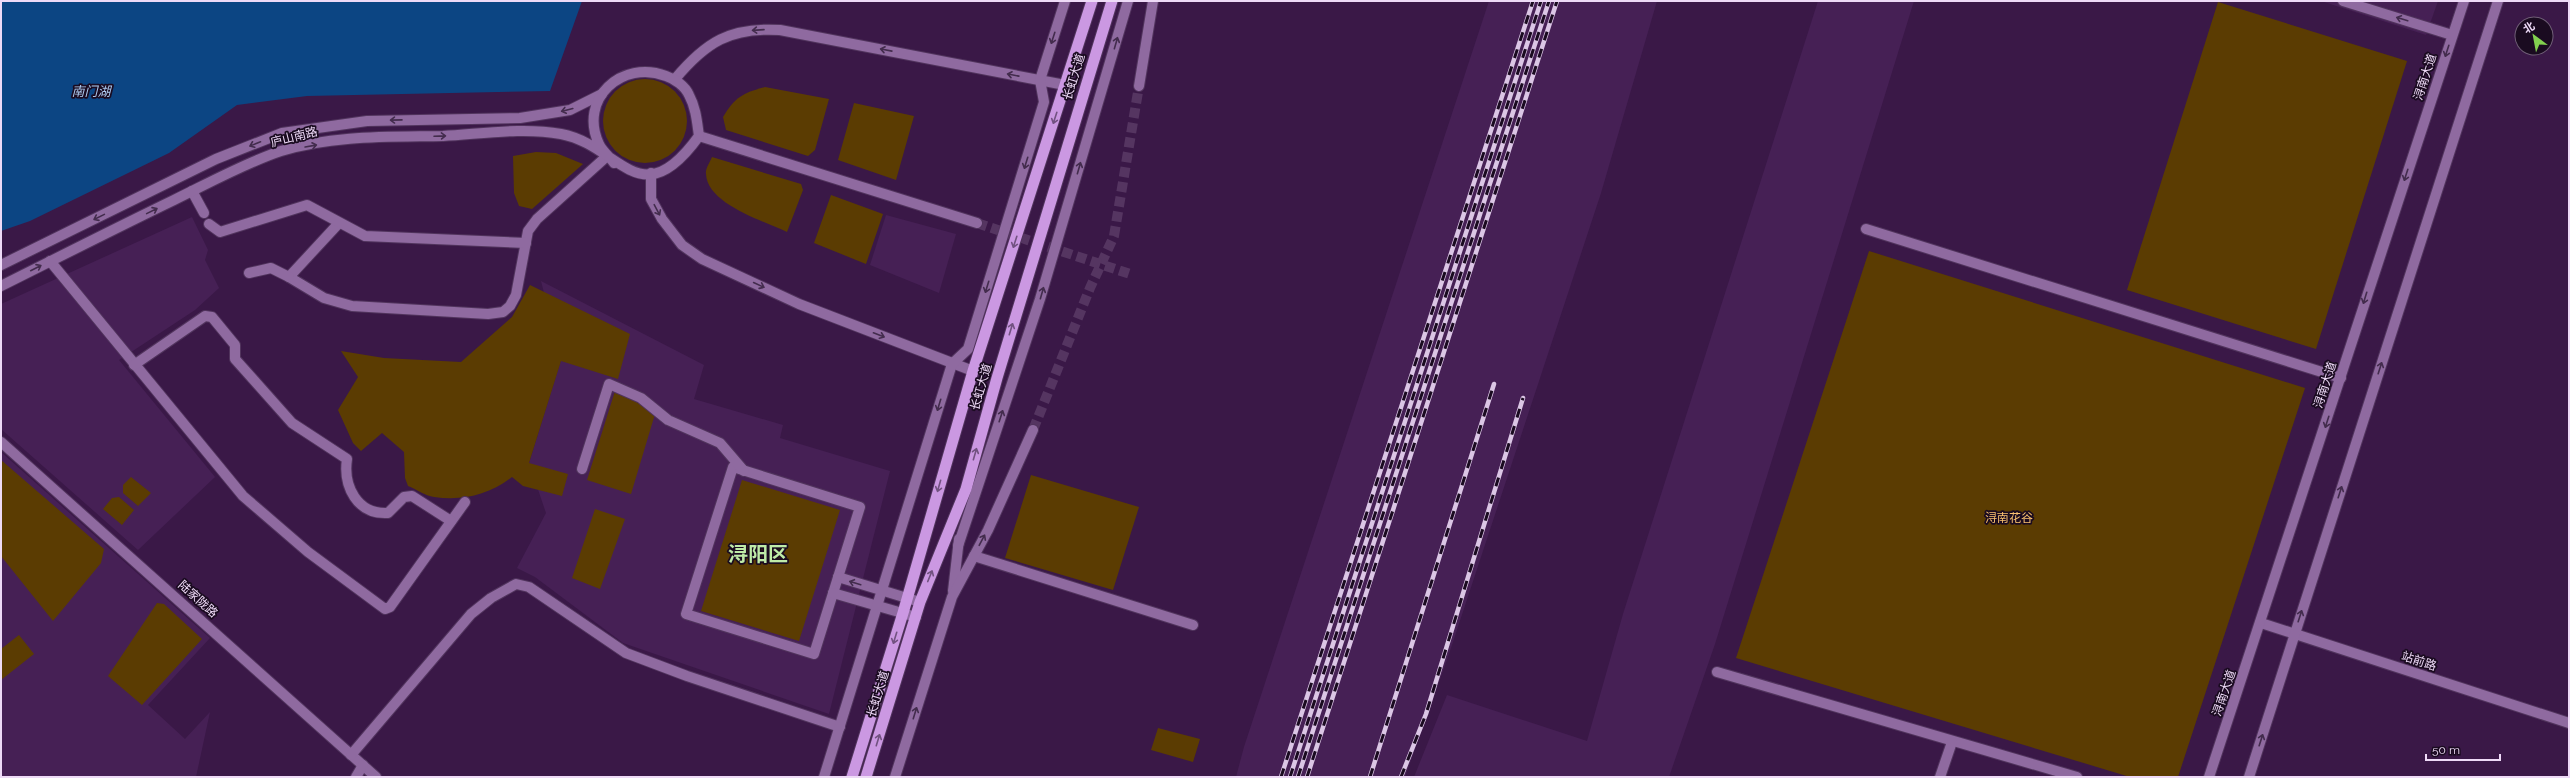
<svg xmlns="http://www.w3.org/2000/svg" width="2570" height="778" viewBox="0 0 2570 778" font-family="Raleway,'Noto Sans SC',sans-serif">
<style>
.built{fill:#462055}
.green{fill:#5b3c02}
.water{fill:#0c4583}
.lines{fill:none;stroke-linecap:round;stroke-linejoin:round}
.tertiary-tunnel{stroke:#553561;stroke-width:10;stroke-dasharray:10 5;stroke-linecap:butt}
.secondary-tunnel{stroke:#553561;stroke-width:10;stroke-dasharray:10 5;stroke-linecap:butt}
.minor-casing{stroke:#51345d;stroke-width:12}
.tertiary-casing{stroke:#51345d;stroke-width:12}
.secondary-casing{stroke:#51345d;stroke-width:12}
.trunk-casing{stroke:#51345d;stroke-width:13}
.minor{stroke:#8f6aa0;stroke-width:10}
.tertiary{stroke:#8f6aa0;stroke-width:10}
.secondary{stroke:#8f6aa0;stroke-width:10}
.trunk{stroke:#cb98e2;stroke-width:11}
.rail-casing{stroke:#dbc6e5;stroke-width:4.5}
.rail{stroke:#1a0b20;stroke-width:3;stroke-dasharray:9;stroke-linecap:butt}
.oneway{stroke:#432c4d}
.oneway2{stroke:#725281}
.labels{text-anchor:middle;dominant-baseline:central;stroke-width:3.5;stroke-linejoin:round;paint-order:stroke}
.street-label{font-size:12px;fill:#eedaf7;stroke:#1a0b20}
.park-label{font-size:12px;fill:#fac16f;stroke:#1a0b20}
.water-label{font-size:13px;font-style:italic;fill:#adc9ee;stroke:#1a0b20}
.town-label{font-size:20px;font-weight:bold;fill:#bfeba8;stroke:#1a0b20}
</style>
<rect width="100%" height="100%" fill="#3a1847"/>
<g class="built">
<path d="M1489,1h168l-56,192 -152,461 -44,123h-169l8,-30z"/>
<path d="M1818,1h96l-199,643 -46,133h-255l33,-82 140,46 36,-127z"/>
<path d="M2321,1h117l-12,34z"/>
<path d="M886,215l70,19 -17,59 -69,-28z"/>
<path d="M192,217l16,33 -3,10 14,28 -24,22 -76,50 96,117 -77,73 -137,-121v-125z"/>
<path d="M541,281l163,84 -10,34 89,26 -3,13 110,33 -61,243 -206,-71 -88,-66 -18,-9 29,-55 -17,-50 32,-103z"/>
<path d="M1,452l209,186 -62,67 37,34 25,-27 -14,65h-195z"/>
</g>
<g class="green">
<path d="M2218,2l189,59 -91,288 -189,-59z"/>
<circle cx="645" cy="121" r="42"/>
<path d="M765,87l64,12 -14,51 -7,6 -82,-26 -3,-13c12,-20 20,-24 42,-30z"/>
<path d="M854,103l60,13 -18,64 -58,-20z"/>
<path d="M536,152l20,1 27,11 -51,45 -13,-3 -5,-13 -1,-37z"/>
<path d="M712,157l89,27 2,6 -16,42c-23,-11 -80,-28 -81,-58 -1,-5 4,-12 6,-17z"/>
<path d="M831,195l52,19 -17,50 -52,-21z"/>
<path d="M1869,251l436,137 -127,389h-48l-394,-119z"/>
<path d="M530,285l100,49 -12,45 -57,-18 -32,102 39,11 -6,22 -39,-10 -11,-9c-23,18 -49,24 -78,20 -9,-1 -18,-8 -26,-11l-3,-8 -1,-26 -22,-19 -21,18 -8,-8 -15,-33 20,-33 -17,-26 43,7 77,4 51,-45z"/>
<path d="M615,391l26,12 14,11 -24,80 -44,-14z"/>
<path d="M1,460l103,89 -3,14 -48,58 -52,-65z"/>
<path d="M1031,475l108,32 -26,83 -108,-32z"/>
<path d="M131,477l20,16 -13,13 -15,-13v-8z"/>
<path d="M742,480l98,30 -41,131 -98,-30z"/>
<path d="M119,497l15,13 -12,15 -19,-16 9,-11z"/>
<path d="M595,509l30,10 -25,70 -28,-11z"/>
<path d="M157,603l7,1 38,35 -60,66 -34,-29z"/>
<path d="M19,635l15,19 -33,26v-31z"/>
<path d="M1158,728l42,11 -7,23 -42,-12z"/>
</g>
<path class="water" d="M1,1h581l-32,90 -243,5 -70,9 -68,48 -139,68 -29,10z"/>
<g class="lines">
<path class="tertiary-tunnel" d="M1033,430l57,-142 24,-52 25,-150"/>
<path class="secondary-tunnel" d="M977,223l156,52"/>
<g class="minor-casing">
<g id="minor">
<path d="M2343,1l109,34"/>
<path d="M192,191l12,22"/>
<path d="M339,223l-50,54 35,21 28,8 136,8 15,-2 7,-6 6,-11 12,-64 9,-12 69,-62"/>
<path d="M209,224l11,8 87,-27 58,31 161,7"/>
<path d="M1866,229l475,149"/>
<path d="M50,261l193,235 65,56 77,57 5,-2 75,-105"/>
<path d="M249,273l22,-5 18,9"/>
<path d="M134,365l71,-49 7,1 23,28v14l57,64 55,36c-4,27 10,56 41,54l16,-16 8,-1 39,25"/>
<path d="M1,442l375,335"/>
<path d="M733,467l127,40 -46,147 -128,-40z"/>
<path d="M582,469l27,-85 32,14 27,22 52,23 24,28"/>
<path d="M974,556l219,69"/>
<path d="M1717,672l360,105"/>
<path d="M351,755l120,-141 20,-16 25,-14 13,3 97,66 61,23 153,51"/>
<path d="M356,777l7,-12"/>
<path d="M1940,777l12,-35"/>
</g>
</g>
<g class="tertiary-casing">
<g id="tertiary">
<path d="M675,79c31,-37 55,-52 105,-49l285,55"/>
<path d="M1139,86l14,-85"/>
<path d="M651,173v26l11,20 20,26 20,14 97,45 174,67"/>
<path d="M958,546l82,-247 88,-298"/>
<path d="M838,577l82,25"/>
<path d="M953,591l6,-52"/>
<path d="M833,593l83,24"/>
<path d="M2261,623l308,100"/>
<path d="M824,777l128,-413 16,-15 76,-247 -4,-22 25,-79"/>
<path d="M895,777l57,-180 36,-67 45,-100"/>
</g>
</g>
<g class="secondary-casing">
<g id="secondary">
<path d="M699,136l278,87"/>
<path d="M1,265l215,-106 66,-26 85,-12 153,-3 50,-8 32,-16"/>
<path d="M1,286c58,-29 115,-58 173,-86 33,-16 73,-38 107,-49 52,-16 109,-14 162,-15 38,-2 80,-9 118,-2 59,11 79,84 138,2 -2,-14 -3,-28 -10,-41 -4,-9 -14,-16 -23,-19 -44,-17 -88,23 -67,68 3,7 11,13 15,19"/>
<path d="M2209,777l255,-776"/>
<path d="M2249,777l249,-776"/>
</g>
</g>
<g class="trunk-casing">
<g id="trunk">
<path d="M852,777l51,-164 70,-242 119,-370"/>
<path d="M866,777l54,-175 46,-113 31,-111 115,-377"/>
</g>
</g>
<use href="#minor" class="minor"/>
<use href="#tertiary" class="tertiary"/>
<use href="#secondary" class="secondary"/>
<use href="#trunk" class="trunk"/>
<g class="rail-casing">
<g id="rail">
<path d="M1281,777l252,-776"/>
<path d="M1290,777l251,-776"/>
<path d="M1298,777l251,-776"/>
<path d="M1307,777l250,-776"/>
<path d="M1370,777l124,-393"/>
<path d="M1401,777l25,-63 97,-316"/>
</g>
</g>
<use href="#rail" class="rail"/>
</g>
<defs><path id="oneway-shaft" d="M-6 0H5M1.5-3L5.5 0L1.5 3" fill="none" stroke-width="1.6" stroke-linecap="round" stroke-linejoin="round"/></defs>
<g class="oneway">
<use href="#oneway-shaft" transform="translate(2402 19) rotate(-163)"/>
<use href="#oneway-shaft" transform="translate(758 30) rotate(176)"/>
<use href="#oneway-shaft" transform="translate(1053 38) rotate(108)"/>
<use href="#oneway-shaft" transform="translate(1116 43) rotate(-74)"/>
<use href="#oneway-shaft" transform="translate(886 50) rotate(-169)"/>
<use href="#oneway-shaft" transform="translate(2447 51) rotate(108)"/>
<use href="#oneway-shaft" transform="translate(1013 75) rotate(-169)"/>
<use href="#oneway-shaft" transform="translate(567 110) rotate(166)"/>
<use href="#oneway-shaft" transform="translate(396 120) rotate(179)"/>
<use href="#oneway-shaft" transform="translate(440 136) rotate(-2)"/>
<use href="#oneway-shaft" transform="translate(255 144) rotate(158)"/>
<use href="#oneway-shaft" transform="translate(311 146) rotate(-10)"/>
<use href="#oneway-shaft" transform="translate(1026 163) rotate(107)"/>
<use href="#oneway-shaft" transform="translate(1079 168) rotate(-74)"/>
<use href="#oneway-shaft" transform="translate(2406 175) rotate(108)"/>
<use href="#oneway-shaft" transform="translate(657 210) rotate(62)"/>
<use href="#oneway-shaft" transform="translate(152 211) rotate(-26)"/>
<use href="#oneway-shaft" transform="translate(99 217) rotate(154)"/>
<use href="#oneway-shaft" transform="translate(36 268) rotate(-27)"/>
<use href="#oneway-shaft" transform="translate(759 285) rotate(25)"/>
<use href="#oneway-shaft" transform="translate(987 287) rotate(107)"/>
<use href="#oneway-shaft" transform="translate(1042 293) rotate(-74)"/>
<use href="#oneway-shaft" transform="translate(2365 298) rotate(107)"/>
<use href="#oneway-shaft" transform="translate(879 335) rotate(21)"/>
<use href="#oneway-shaft" transform="translate(2380 368) rotate(-72)"/>
<use href="#oneway-shaft" transform="translate(939 405) rotate(107)"/>
<use href="#oneway-shaft" transform="translate(1001 416) rotate(-72)"/>
<use href="#oneway-shaft" transform="translate(2327 422) rotate(108)"/>
<use href="#oneway-shaft" transform="translate(2340 492) rotate(-72)"/>
<use href="#oneway-shaft" transform="translate(982 540) rotate(-62)"/>
<use href="#oneway-shaft" transform="translate(855 583) rotate(-163)"/>
<use href="#oneway-shaft" transform="translate(2300 616) rotate(-72)"/>
<use href="#oneway-shaft" transform="translate(915 713) rotate(-73)"/>
<use href="#oneway-shaft" transform="translate(2261 740) rotate(-72)"/>
</g>
<g class="oneway2">
<use href="#oneway-shaft" transform="translate(1055 118) rotate(108)"/>
<use href="#oneway-shaft" transform="translate(1015 242) rotate(108)"/>
<use href="#oneway-shaft" transform="translate(1011 329) rotate(-73)"/>
<use href="#oneway-shaft" transform="translate(975 454) rotate(-74)"/>
<use href="#oneway-shaft" transform="translate(939 486) rotate(106)"/>
<use href="#oneway-shaft" transform="translate(930 576) rotate(-68)"/>
<use href="#oneway-shaft" transform="translate(895 638) rotate(107)"/>
<use href="#oneway-shaft" transform="translate(878 740) rotate(-73)"/>
</g>
<g class="labels">
<g class="street-label">
<text transform="translate(1074 77) rotate(-73)">长虹大道</text>
<text transform="translate(2425 77) rotate(-72)">浔南大道</text>
<text transform="translate(294 137) rotate(-14)">庐山南路</text>
<text transform="translate(2325 385) rotate(-72)">浔南大道</text>
<text transform="translate(981 387) rotate(-74)">长虹大道</text>
<text transform="translate(198 599) rotate(42)">陆家陇路</text>
<text transform="translate(2419 661) rotate(18)">站前路</text>
<text transform="translate(2224 693) rotate(-71)">浔南大道</text>
<text transform="translate(878 694) rotate(-73)">长虹大道</text>
</g>
<g class="park-label">
<text x="2009" y="518">浔南花谷</text>
</g>
<g class="water-label">
<text x="91" y="91">南门湖</text>
</g>
<g class="town-label">
<text x="758" y="554">浔阳区</text>
</g>
</g>
<rect width="2570" height="778" fill="none" stroke="#eedaf7" stroke-width="4"/>
<g transform="translate(2534 36) rotate(328)"><circle r="19" fill="#1a0b20" stroke="#6f5e76"/>
<path d="M0-3L7 15L0 10L-7 15Z" fill="#82d04f"/>
<text y="-6" font-size="11" font-weight="bold" text-anchor="middle" fill="#eedaf7">北</text>
</g>
<path d="M2426 754v6h74v-6" fill="none" stroke="#eedaf7" stroke-width="2"/>
<text x="2432" y="754" font-size="12" fill="#eedaf7" stroke="#1a0b20" stroke-width="3" paint-order="stroke">50 m</text>
</svg>
